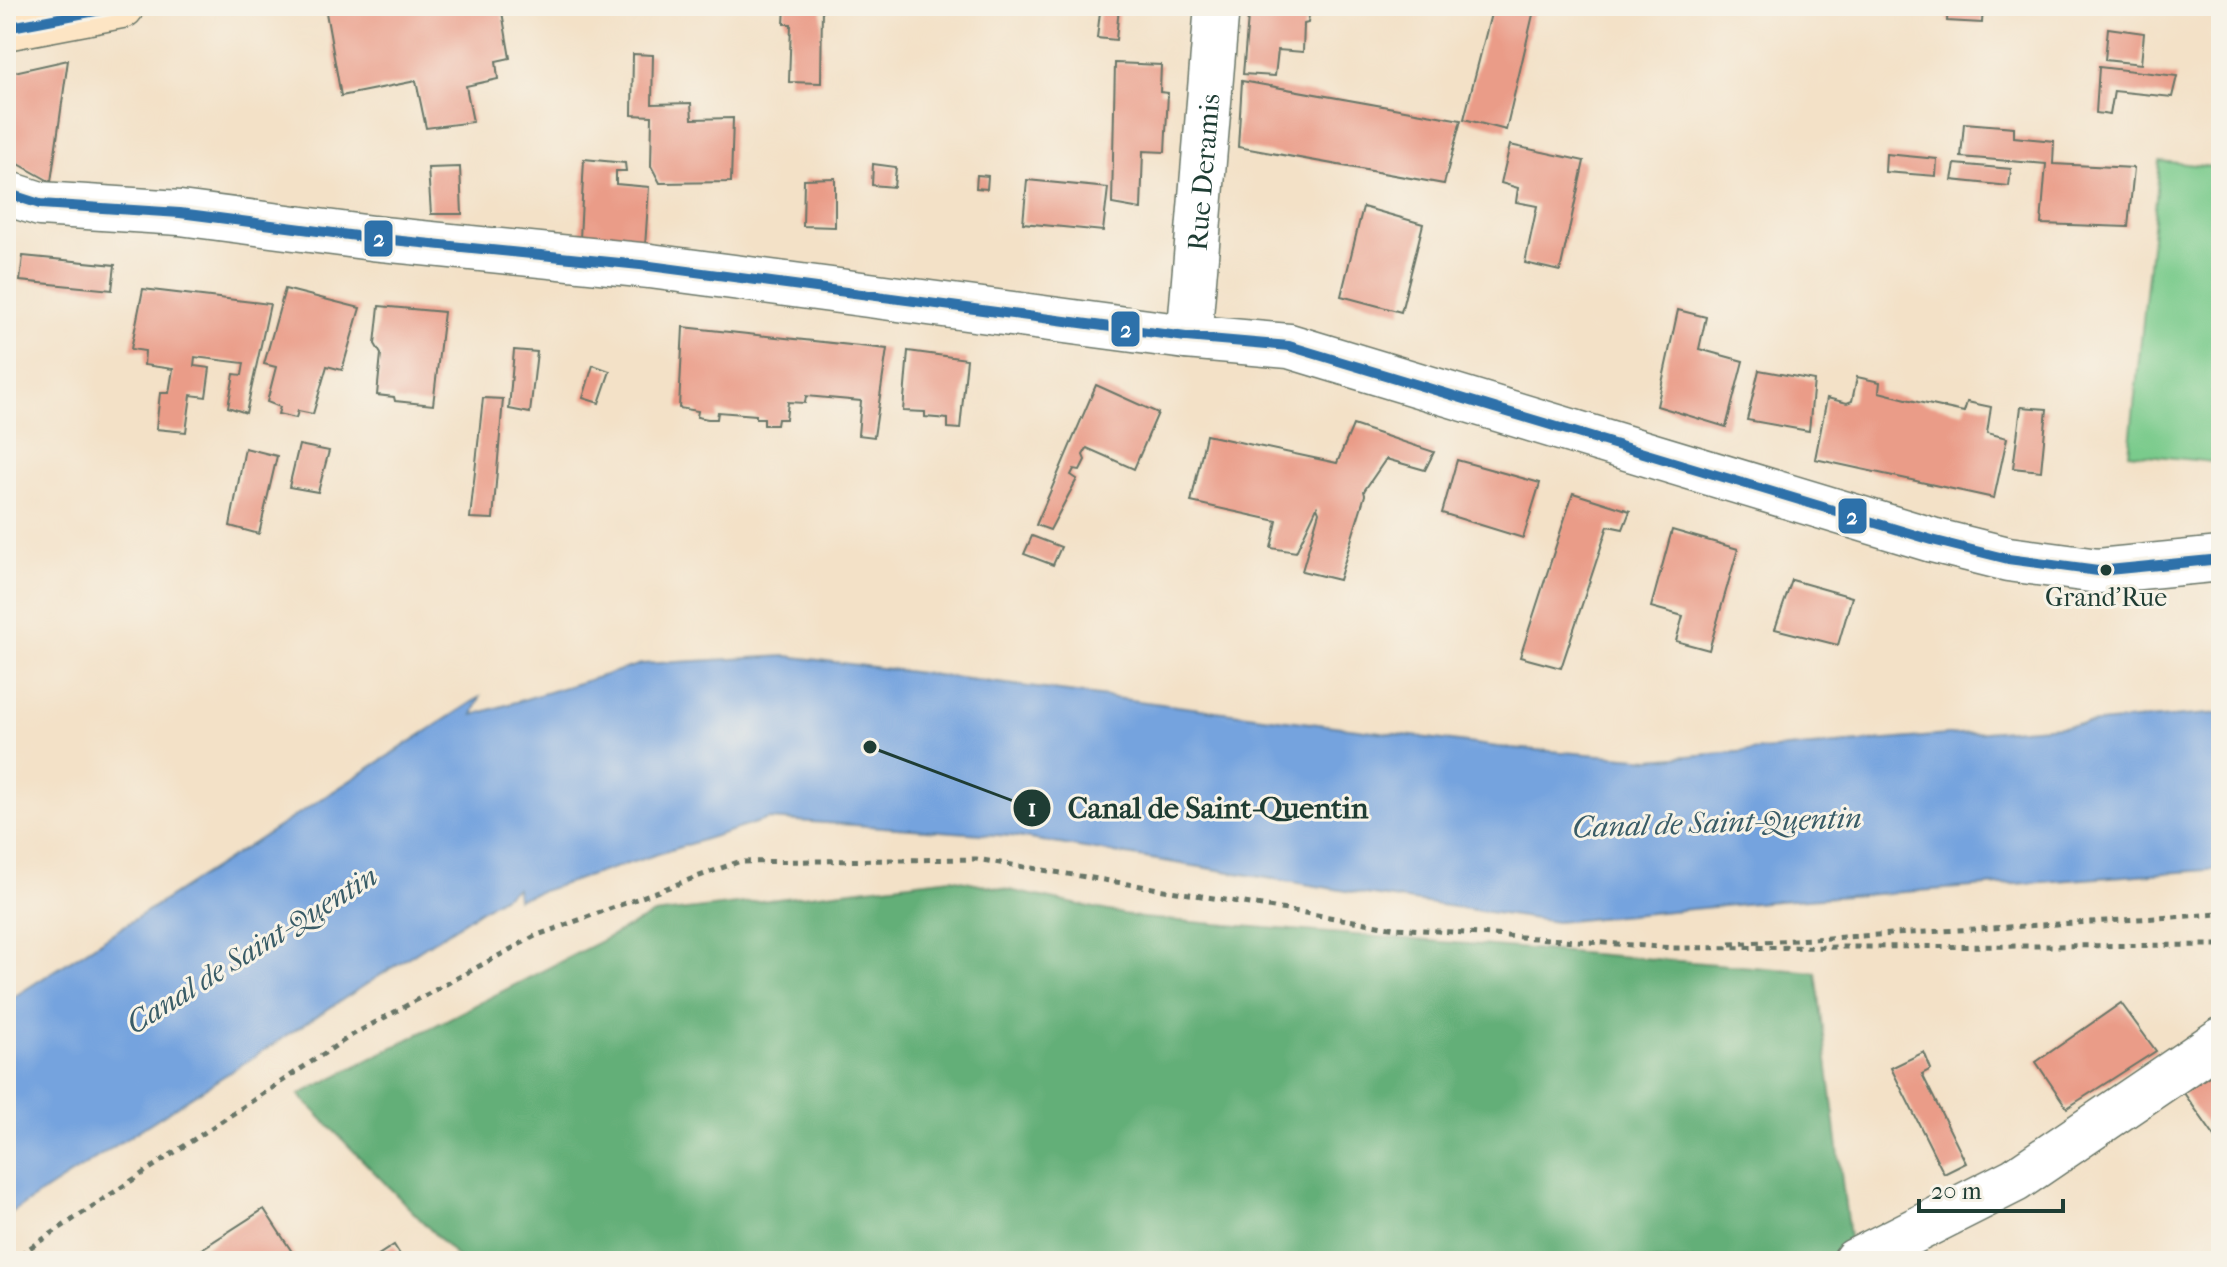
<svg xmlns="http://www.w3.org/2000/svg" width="2227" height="1267" viewBox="0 0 2227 1267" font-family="'IM FELL French Canon',serif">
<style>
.green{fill:#7acb8c;stroke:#4c8460;stroke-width:2}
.forest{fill:#63af78;stroke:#417656;stroke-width:2}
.water{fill:#74a3de;stroke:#4a7089;stroke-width:2}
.building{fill:#ea9c88}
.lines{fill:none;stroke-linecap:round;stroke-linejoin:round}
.street-casing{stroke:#697667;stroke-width:47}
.secondary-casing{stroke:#697667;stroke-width:47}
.path{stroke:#697667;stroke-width:5;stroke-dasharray:6 6;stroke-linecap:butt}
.street{stroke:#fff;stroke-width:44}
.secondary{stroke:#fde5c4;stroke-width:44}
.bus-1-casing{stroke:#f7f3e8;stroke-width:16}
.bus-1{stroke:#2d71aa;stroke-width:10}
.bus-dot{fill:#1f3d34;stroke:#f7f3e8;stroke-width:3}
.labels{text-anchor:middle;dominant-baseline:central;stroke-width:6;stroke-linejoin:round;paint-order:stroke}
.bus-label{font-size:26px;fill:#1f3d34;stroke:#f7f3e8}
.street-label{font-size:28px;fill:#1f3d34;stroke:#f7f3e8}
.water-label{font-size:30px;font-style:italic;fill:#395c67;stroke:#f7f3e8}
.leader{fill:none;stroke:#1f3d34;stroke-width:3}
.callout-dot{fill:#1f3d34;stroke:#f7f3e8;stroke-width:3}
.mark-label{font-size:24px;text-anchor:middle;font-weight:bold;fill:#fff}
.callout-label{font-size:30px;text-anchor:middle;font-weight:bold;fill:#1f3d34;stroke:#f7f3e8;stroke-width:6;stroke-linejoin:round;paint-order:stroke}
.line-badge{stroke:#f7f3e8;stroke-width:3}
.badge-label{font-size:22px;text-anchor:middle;font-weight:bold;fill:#fff}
</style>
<rect width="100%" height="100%" fill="#f7f3e8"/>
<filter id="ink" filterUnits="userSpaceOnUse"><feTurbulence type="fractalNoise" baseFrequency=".0125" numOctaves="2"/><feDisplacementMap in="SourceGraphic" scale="16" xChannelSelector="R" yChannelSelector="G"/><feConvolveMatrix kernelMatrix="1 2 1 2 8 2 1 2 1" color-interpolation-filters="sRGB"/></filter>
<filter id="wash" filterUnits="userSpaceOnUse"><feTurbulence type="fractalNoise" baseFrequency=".006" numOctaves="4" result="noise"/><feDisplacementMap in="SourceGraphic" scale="32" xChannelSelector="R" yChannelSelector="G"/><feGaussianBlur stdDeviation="1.8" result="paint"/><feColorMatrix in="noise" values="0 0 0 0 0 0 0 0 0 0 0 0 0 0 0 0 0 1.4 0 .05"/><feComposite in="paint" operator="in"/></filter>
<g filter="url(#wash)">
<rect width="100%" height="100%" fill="#f3e1c7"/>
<path class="green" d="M2160,161l61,7v295l-92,-10z"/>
<path class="forest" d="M951,878l191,40 674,54 36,289h-1391l-162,-166 355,-181z"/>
<path class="water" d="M787,656l711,91 153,12 570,-46v156l-456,33 -209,20 -191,-28 -354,-58 -243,-17 -251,80 -1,-11 -510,328v-214l474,-305 -7,18 168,-51z"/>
<g id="blocks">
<g class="building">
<path d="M331,6h170l9,52 -14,3 2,18 -32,7 7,36 -47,6 -10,-47 -75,15 -16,-89z"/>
<path d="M785,6h37l-1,77 -32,-1 2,-58h-7z"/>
<path d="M1090,6h29l-3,34 -19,-2 3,-26 -10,-2z"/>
<path d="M1249,6h61l-2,17 -4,1 -1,28 -25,-2 -3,26 -32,-2z"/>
<path d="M1493,6h42l-29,124 -42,-11z"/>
<path d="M1948,6h35l-1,17 -35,-2z"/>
<path d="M2108,28l36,5 -3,31 -36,-4z"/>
<path d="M633,54l20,1 -1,49 39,-1 1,16 41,-1 -2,64 -71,1 -9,-17 1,-50 -20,-1z"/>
<path d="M68,60l-17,122 -45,-25 8,-85z"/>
<path d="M1115,63l46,2 -1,27 8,1 -3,59 -22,-1 -2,58 -29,-5z"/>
<path d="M2099,67l78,9 -5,21 -58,-6 -4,24 -14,-2z"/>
<path d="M1242,81l219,39 -17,64 -206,-37z"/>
<path d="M1964,123l50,4v10l40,4 -1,23 81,4 -6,59 -87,-3 5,-60 -85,-7z"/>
<path d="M1510,145l74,16 -24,110 -35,-8 12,-57 -21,-4 2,-14 -17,-5z"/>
<path d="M1886,154l51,5 -1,17 -51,-4z"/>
<path d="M584,159l41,4 1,8h-10v13l33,3 -4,60 -65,-8z"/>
<path d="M873,164l23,3 -2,20 -22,-2z"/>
<path d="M1955,164l56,5 -2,17 -57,-6z"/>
<path d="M460,167l2,47h-31l-3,-46z"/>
<path d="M977,175l11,1 -1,13 -11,-1z"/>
<path d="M835,178v49l-32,-1 1,-47z"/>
<path d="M1027,180l81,8 -5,43 -80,-8z"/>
<path d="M1363,207l60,17 -22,88 -60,-16z"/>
<path d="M23,256l92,9 -3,25 -92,-9z"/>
<path d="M143,289l127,15 -24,109 -18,-6 6,-33 8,1 2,-12 -49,-6 -1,9 16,2 -4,29 -15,-2 -5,37 -30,-3 4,-36h9l4,-24 -29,-4 1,-14 -14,-2z"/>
<path d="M285,289l75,19 -18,62 -15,-4 -14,48 -15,-3 -2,7 -18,-4 2,-7 -13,-5 9,-35 -12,-3z"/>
<path d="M379,306l65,6 -11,93 -38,-4 -1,-4 -17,-2 4,-41 -6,-10z"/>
<path d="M1678,310l28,7 -7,32 44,12 -17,66 -69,-21z"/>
<path d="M683,327l204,22 -13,88 -16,-2 3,-34 -55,-5 -1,7 -17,-1 -2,17h-8l-1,6h-13v-7h-8v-3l-38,-3 -1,7h-9l-11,-2 1,-6 -19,-3z"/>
<path d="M514,350l23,2 -7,61 -21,-4z"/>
<path d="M908,351l59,8 -7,70 -12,-1v-9l-23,-2v-5l-22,-1z"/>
<path d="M593,365l17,6 -11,32 -16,-5z"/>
<path d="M1759,370l55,10 -5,51 -62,-11z"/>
<path d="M1857,377l23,5 -1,10 39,10 46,10 3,-10 24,5 -4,26 20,5 -13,60 -179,-39 12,-61 20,5 5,-2z"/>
<path d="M1096,385l62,28 -24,56 -47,-21 -4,7 2,5 -5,10 -6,-1 -3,6 6,4 -27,51 -14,-5z"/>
<path d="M483,398l20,1 -10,120 -23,-1z"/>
<path d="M2021,407l26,2 -6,62 -28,-3z"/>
<path d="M1353,425l81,27 -9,18 -39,-11 -22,32 1,4 -26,85 -37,-9 17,-59 -2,-5 -21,45 -25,-4 6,-27 -86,-19 15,-67 131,28z"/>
<path d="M299,445l30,6 -11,41 -29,-5z"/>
<path d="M245,448l32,8 -18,78 -29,-8z"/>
<path d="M1457,460l83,23 -17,55 -81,-25z"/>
<path d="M1573,493l57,18 -7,18 -15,-3 -47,142 -41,-11z"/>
<path d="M1672,530l66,19 -29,101 -33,-9 7,-25 -32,-9z"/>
<path d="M1032,536l29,11 -8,18 -29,-11z"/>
<path d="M1792,580l60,17 -14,48 -63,-16z"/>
<path d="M2121,1003l35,48 -89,57 -31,-46z"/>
<path d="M1924,1052l7,17 -9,5 44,89 -22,11 -53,-106z"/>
<path d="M2221,1068v70l-4,2 -33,-47z"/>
<path d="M264,1209l34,52h-115z"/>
<path d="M394,1245l10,16h-35z"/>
</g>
</g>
</g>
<g filter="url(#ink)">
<use href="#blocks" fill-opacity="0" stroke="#697667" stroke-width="2"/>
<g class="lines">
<g class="street-casing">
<g id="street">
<path d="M6,193l34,11 140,9 192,25 278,28 536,71 103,9 643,194 76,19 90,12 123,-12"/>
<path id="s1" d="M1186,337l5,-21 26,-310"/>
<path d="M1855,1261l160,-81 206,-140"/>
</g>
</g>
<g class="secondary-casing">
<path id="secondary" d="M6,28l116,-22"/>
</g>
<g class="path">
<path d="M1730,944l491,-30"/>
<path d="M10,1261l342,-226 183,-99 203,-74 238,-3 420,69 277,20 548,-3"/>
</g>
<use href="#street" class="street"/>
<use href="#secondary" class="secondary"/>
<g class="bus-1-casing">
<g id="bus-1">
<path d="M6,28l116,-22"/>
<path d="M6,193l34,11 140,9 192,25 278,28 536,71 103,9 643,194 76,19 90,12 123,-12"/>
</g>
</g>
<use href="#bus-1" class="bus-1"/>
</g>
</g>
<circle class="bus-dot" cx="2106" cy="570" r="7"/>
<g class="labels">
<g class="bus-label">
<text x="2106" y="597">Grand'Rue</text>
</g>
<g class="street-label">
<text stroke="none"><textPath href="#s1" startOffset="166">Rue Deramis</textPath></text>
</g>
<g class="water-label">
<text transform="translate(1717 823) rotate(-2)">Canal de Saint-Quentin</text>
<text transform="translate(252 950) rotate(-32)">Canal de Saint-Quentin</text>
</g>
</g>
<path class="leader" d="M870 747L1032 808"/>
<g class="callout-dot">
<circle cx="870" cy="747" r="8"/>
<circle cx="1032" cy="808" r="20"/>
</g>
<g class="mark-label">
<text x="1032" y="816">1</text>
</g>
<g class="callout-label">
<text x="1218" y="818">Canal de Saint-Quentin</text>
</g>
<g class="line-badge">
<rect x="363" y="219" width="31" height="39" rx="8" fill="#2d71aa"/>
<rect x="1110" y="310" width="31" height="38" rx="8" fill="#2d71aa"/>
<rect x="1837" y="497" width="31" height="38" rx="8" fill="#2d71aa"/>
</g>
<g class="badge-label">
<text x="379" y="246">2</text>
<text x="1126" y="337">2</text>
<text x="1852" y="524">2</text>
</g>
<rect width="2227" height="1267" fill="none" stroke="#f7f3e8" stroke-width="32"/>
<path d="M1919 1199v12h144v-12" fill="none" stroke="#1f3d34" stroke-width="4"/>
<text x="1931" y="1199" font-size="24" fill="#1f3d34" stroke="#f7f3e8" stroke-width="6" paint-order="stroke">20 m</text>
</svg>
